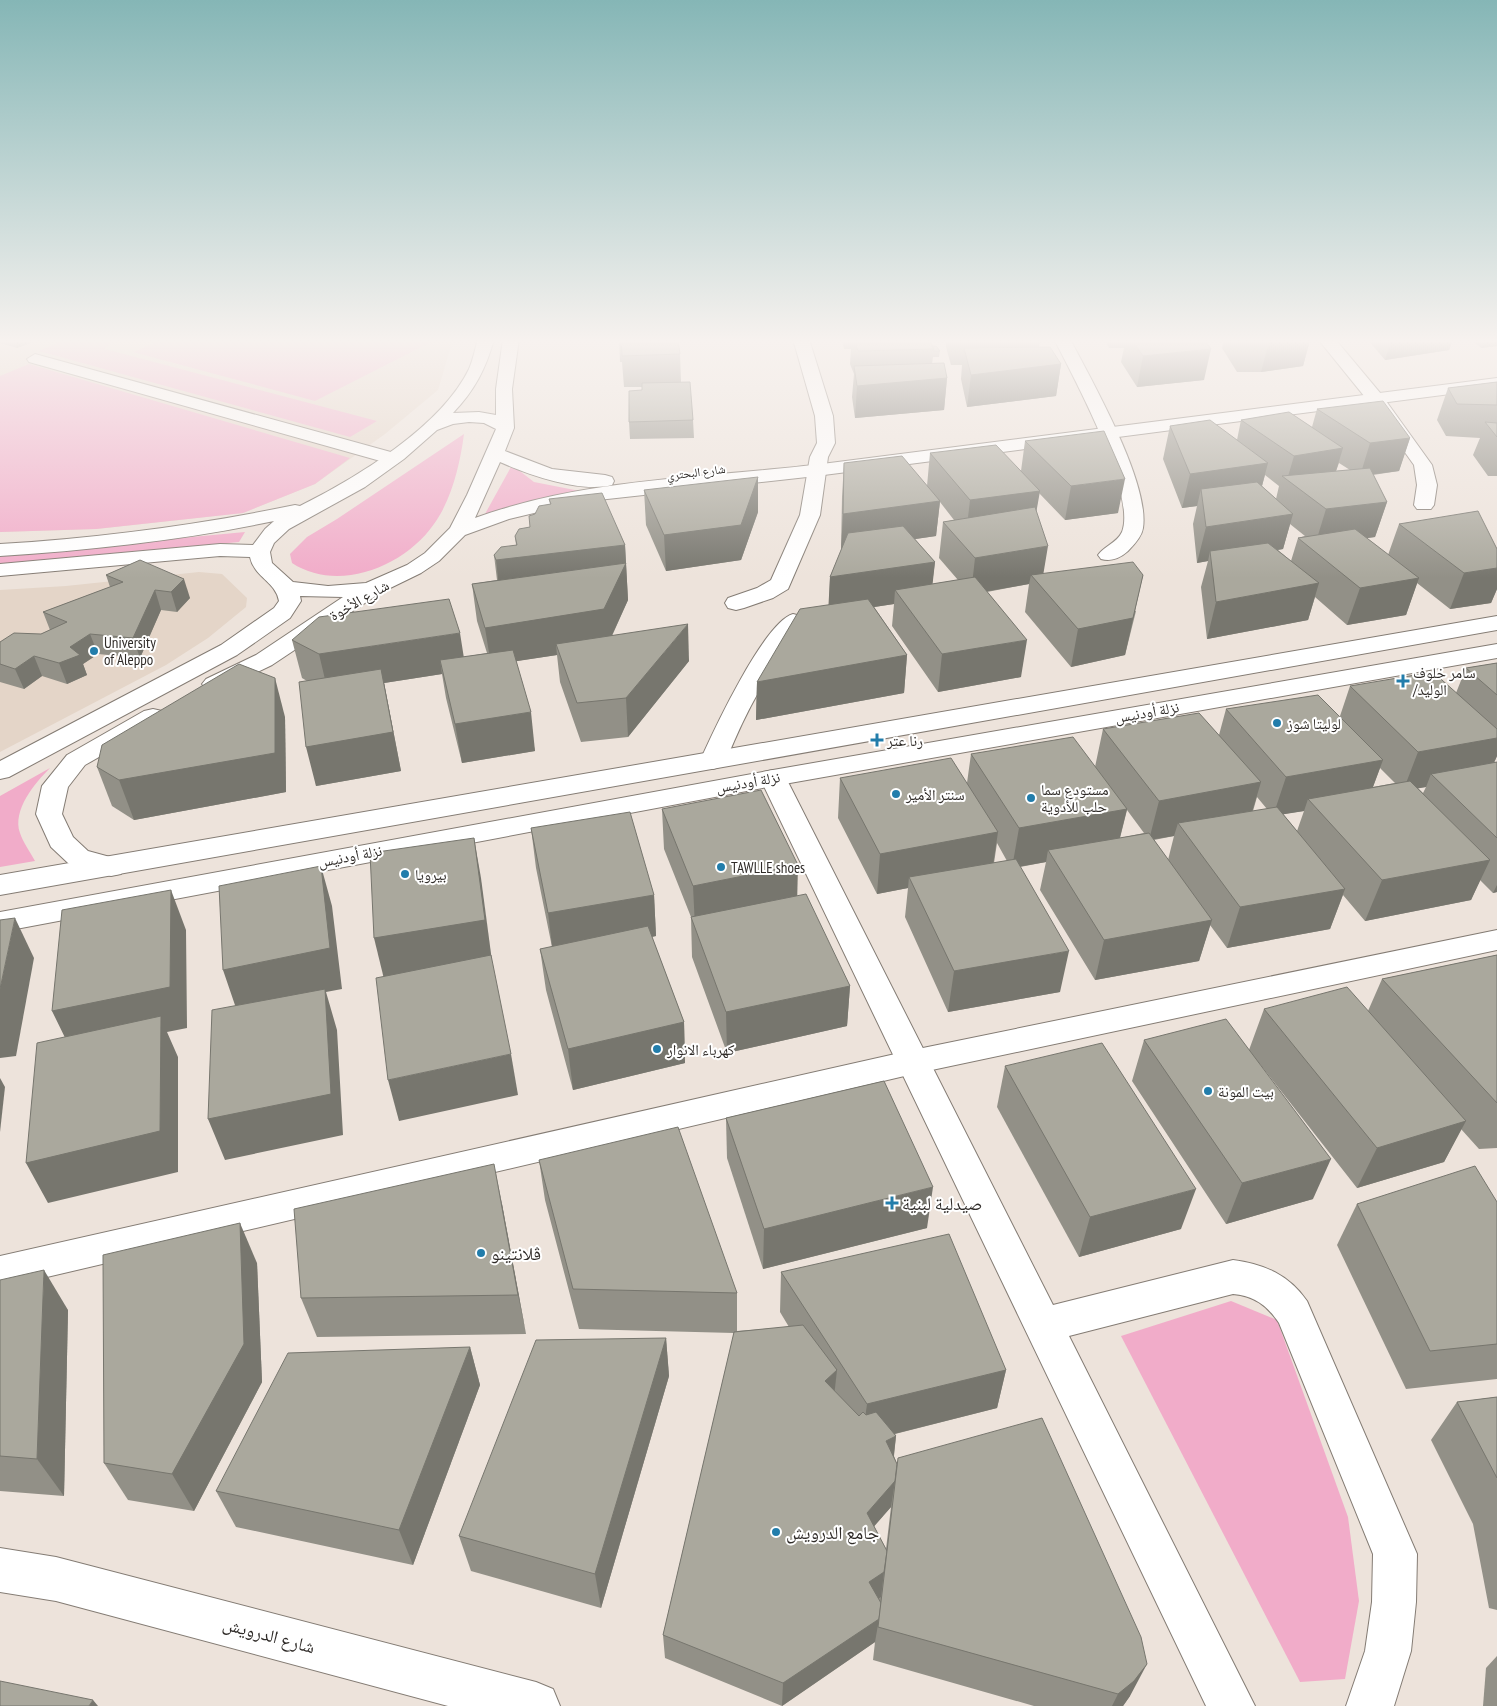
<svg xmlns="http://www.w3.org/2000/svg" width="1497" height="1706" viewBox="0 0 1497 1706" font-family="'PT Sans Narrow','Noto Naskh Arabic',sans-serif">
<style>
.built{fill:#e4d5c8}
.green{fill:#f1acc9}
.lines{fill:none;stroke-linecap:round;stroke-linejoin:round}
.street-casing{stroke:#847c74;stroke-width:2}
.secondary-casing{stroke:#847c74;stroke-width:2}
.primary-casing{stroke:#847c74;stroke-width:2}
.street{fill:#fff;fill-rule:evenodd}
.secondary{fill:#fff;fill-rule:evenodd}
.primary{fill:#fff;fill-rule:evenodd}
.wall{fill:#929087;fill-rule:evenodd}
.shaded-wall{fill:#77766e}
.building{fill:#aaa89d;stroke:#77766e}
.poi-dot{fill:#227dab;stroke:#fff;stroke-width:2}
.labels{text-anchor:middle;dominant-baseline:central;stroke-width:4;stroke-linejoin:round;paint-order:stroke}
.far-street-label{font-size:12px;fill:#2f2b28;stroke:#fff}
.street-label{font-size:15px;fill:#2f2b28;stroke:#fff}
.poi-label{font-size:15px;fill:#2f2b28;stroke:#fff;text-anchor:start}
.near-poi-label{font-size:18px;fill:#2f2b28;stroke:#fff;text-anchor:start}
.near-street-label{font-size:18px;fill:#2f2b28;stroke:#fff}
</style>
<rect width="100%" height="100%" fill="#ede3db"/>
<g class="built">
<path d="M453,339l-15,51 -53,44 -70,50 -72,29 -147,16 -96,3v-192z"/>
<path d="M199,572l23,2 25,24 -1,9 -38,31 -42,27 -166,87v-162l66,-4z"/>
</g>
<g class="green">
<path d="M67,339h49l-11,10 272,72 -27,16 -311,-86z"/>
<path d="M163,339h274l-122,62 -182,-49z"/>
<path d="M29,364l321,94 -35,26 -72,29 -147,16 -96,3v-156z"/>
<path d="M464,434c-4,30 -12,65 -30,90 -30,43 -96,69 -142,39l-2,-9 17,-17 30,-18z"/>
<path d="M512,465l22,17 56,11 -75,12 -30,9z"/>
<path d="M245,532l-6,10 -239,23v-10z"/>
<path d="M50,768c-15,15 -38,42 -30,65 3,9 10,19 15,28l-35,6v-71z"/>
<path d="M1231,1301l46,19 71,197 11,84 -14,78 -45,3 -179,-346z"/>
</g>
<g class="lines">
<g class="street-casing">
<g id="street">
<path d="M793,339h16l24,77 2,27 -7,14 -8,58 -32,74 -15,9 -29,10 -8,2 -8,-2 -3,-5 3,-5 29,-10 14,-8 29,-65 10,-58 7,-14 -2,-27z"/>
<path d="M1054,339h16c22,42 80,144 73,189 -1,8 -9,17 -15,23 -8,7 -16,11 -27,8l-3,-4c6,-9 19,-12 24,-23 15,-38 -49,-156 -68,-193z"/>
<path d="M1318,339h17l46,55 51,71 5,20 -3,20 -3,4h-14l-3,-4 3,-20 -3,-20 -45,-63z"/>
<path d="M35,354l363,100 2,4 -2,4h-14l-355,-100 -2,-3z"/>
<path d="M793,614l8,2 3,5c-33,47 -57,86 -78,140l-4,5 -9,3 -9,-3 -4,-5c13,-29 64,-139 93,-147z"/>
<path d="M773,770l9,2 4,6 267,527 180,-45c31,4 56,15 74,41l110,253 -1,48 -5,49 -17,55h-48l19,-55 7,-49 1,-48 -94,-231c-12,-18 -25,-27 -46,-29l-164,42 186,370h-49l-446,-928 4,-6z"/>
<path d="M0,1548l56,9 480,125 17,7 7,17h-112l-392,-105 -56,-9z"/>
</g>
</g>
<g class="secondary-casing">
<g id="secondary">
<path d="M478,339h16c-8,30 -20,52 -41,74l26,-1 17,3v-26l7,-50h16l-7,50 2,39 -9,23 47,18 53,6 7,2 2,4 -2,4c-32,8 -83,-10 -112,-23l-25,56c110,-40 232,-40 347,-54 225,-29 450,-57 675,-86v10l-681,88 -236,26 -71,17 -44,16 -26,26 -18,12 -41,20 -108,72 -50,24 -8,2 -8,-2 -4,-5 4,-5 50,-24 87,-58 -43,-1 1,5 -11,17 -53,37 -228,122 -9,2v-18l221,-116 53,-37 5,-7c-3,-19 -25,-24 -29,-44l-30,-1 -220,20v-12l220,-20 33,1 12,-16 9,-8c-90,19 -182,29 -274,35v-12c99,-6 198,-19 295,-39l5,1c56,-28 141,-79 169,-137 4,-9 6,-20 9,-30zM469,422l15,1 12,6 -29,66 -17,33 -25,25 -18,12 -41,18 -38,3 -35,-4 -21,-19 -2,-11 4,-9 15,-14 76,-42 39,-28 33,-29 16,-6z"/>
<path d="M153,709l9,2 3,5 -3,5 -77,44 -17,22 -6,27 11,23 15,14 33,9 4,7 -4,7 -10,2 -43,-13 -17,-16 -15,-33 6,-28 25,-31 77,-44z"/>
<path d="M1497,930v20l-584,124 -913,214v-32l913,-206z"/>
</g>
</g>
<g class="primary-casing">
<g id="primary">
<path d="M1497,616v14l-1497,265v-20z"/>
<path d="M1497,644v14l-724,128 -773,146v-20l773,-142z"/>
</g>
</g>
<use href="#street" class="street"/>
<use href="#secondary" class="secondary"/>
<use href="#primary" class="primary"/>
</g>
<g class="wall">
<path d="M0,340h38l-21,8 -17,-5z"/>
<path d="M619,340h59l2,14 1,28 12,38 1,18 -64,1 -1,-17 13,-32v-3h-18l-2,-25h-2z"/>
<path d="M842,340h87l3,6 8,5 -1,6h-6l-1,7 15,14 -3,32 -89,8 -3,-21 2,-23 -4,-10 1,-15h-7z"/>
<path d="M946,340h94l-1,7 22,17 -5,32 -89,11 -6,-28 1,-14h-11l-5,-18z"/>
<path d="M1105,340h100l-1,40 -67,7 -16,-25 3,-14h-15z"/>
<path d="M1224,340h86l-7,26 -42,6h-24l-15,-24z"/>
<path d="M1368,340h85l-4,10 -64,10z"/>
<path d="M1472,340h25v6l-16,2z"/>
<path d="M1497,382v94h-9l-15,-21 7,-17 -34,-2 -9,-16 11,-32z"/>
<path d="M1317,409l93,29 -11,33 -26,4 14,27 -12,35 -8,1 21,17 11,-31 98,25v40l-6,14 -41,6 -33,-26 -11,32 -59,10 -32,-28 -7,23 -101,19 -6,-52 7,-26 -11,2 -4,-39 4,-18 -15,2 -19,-49 7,-33 67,14 4,-20 71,7zM1339,463l11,7 -14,1zM1265,475l14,11 -3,13 -14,-13zM1290,524l15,12 -7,2 -7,23 -13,-11 5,-1z"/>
<path d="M1025,441l93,72 -53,7 -26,-27 -3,19 7,62 93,37 -11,44 -54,12 -46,-55 4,-28 -42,8 34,85 -83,15 -46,-66 2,-22 -20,3 33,48 -3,38 -148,27 1,-38 72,-77 1,-28 11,-27 1,-53 2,-34 83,23 3,-33 91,18zM940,502l14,18 -11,2 -4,36 19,22 -26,4 3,-22 -20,-23 21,-3z"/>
<path d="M644,490l114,22 -17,48 -75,11 -20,-46z"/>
<path d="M549,499l76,46 3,55 -16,36 77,25 -61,76 -47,5 -21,-60 -3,-27 -41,6 19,90 -73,12 -16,-65 -4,-24 -58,9 17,88 -85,15 -9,-105 -5,-3 -10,-38 171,17 24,-4 -10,-32 -5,-37 25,-4 -3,-25 22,-10 -1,-9 15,-9 5,-13 15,-10z"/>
<path d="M140,560l50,38 -13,14 -16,-2 -21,48 -42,-4 -15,10 4,11 -20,9 -25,-8 -18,13 -24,-7v-40l41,-8 9,-4 -7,-18 67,-25 -4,-12z"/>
<path d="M1497,663v93l-3,7 3,-1v130l-4,1 -13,-13 -9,20 -106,21 -22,-26 -13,34 -103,19 -17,-23 -11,36 -104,19 -55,-90 6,-28 -26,5 40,125 -112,20 -43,-95 3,-29 -31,6 -39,-76 2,-40 127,5 4,-29 124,13 8,-38 116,6 7,-26 114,7 10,-30 106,7 10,-25zM1380,768l15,15 -22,4zM1426,787l-3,6 -5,-5zM1257,797l10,12 -14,2zM1127,810l17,23 -24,5zM1304,811l-7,20 -14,-17zM1174,836l-6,24 -14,-20zM997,843l10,18 -13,2z"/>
<path d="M285,717l1,75 -152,28 -22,-14 -15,-39z"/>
<path d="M662,809l135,87 53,90 -3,40 -120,27 -35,-96 -1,-40 -27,-68z"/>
<path d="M531,828l123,67 2,41 -4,1 32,85 1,41 -112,27 -27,-100 -6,-41 12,-2 -16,-79z"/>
<path d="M1497,955v193l-18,1 -18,-20 -17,33 -87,26 -98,-125 54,136 -87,25 -94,-143 12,-41 105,10 15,-41 104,2 14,-32z"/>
<path d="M1005,1066l176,163 -102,28 -82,-150z"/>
<path d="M726,1118l201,110 -164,41 -36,-111z"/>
<path d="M539,1160l198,133v38l52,-4 -9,-15 1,-40 225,98 -9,38 -102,26 1,2 -2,20 3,8 233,232 -7,10h-89l-161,-46 2,-18 -93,64 -117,-48 -2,-23 71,-302 -155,-4 -34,-129zM891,1507l-5,42 -12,-23z"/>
<path d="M1497,1202v177l-91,10 -69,-144 20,-41z"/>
<path d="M502,1204l24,130 -209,3 -16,-39z"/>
<path d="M257,1263l5,119 -68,129 -66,-11 -24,-37z"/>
<path d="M0,1280l68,30 -4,186 -64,-5z"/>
<path d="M666,1338l3,38 -68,232 -130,-37 -12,-35z"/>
<path d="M470,1347l10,38 -67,180 -177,-38 -20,-36z"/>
<path d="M1497,1397v213l-8,-2 -16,-84 -42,-84 26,-38z"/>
<path d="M1497,1656v50h-14l3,-38z"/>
</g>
<g class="shaded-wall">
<path d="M14,340h24l-21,8z"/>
<path d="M1283,340h27l-7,26 -42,6 8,-30z"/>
<path d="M1391,340h62l-4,10 -64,10z"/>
<path d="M1484,340h13v6l-16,2z"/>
<path d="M1211,349l-7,31 -67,7 6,-31z"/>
<path d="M1061,364l-5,32 -89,11 4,-32z"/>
<path d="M947,378l-3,32 -89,8 2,-32z"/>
<path d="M1410,438l-11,33 -39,5 10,-33z"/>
<path d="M1343,448l-10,33 -46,-1 7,-24z"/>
<path d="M1268,463l-9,34 -58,-8 -4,17 -15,2 8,-34z"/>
<path d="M758,477v35l-17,48 -75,11 -2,-36z"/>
<path d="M1125,479l-7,34 -53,7 6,-34z"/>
<path d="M1040,491l-6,34 -68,10 4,-35z"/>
<path d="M940,501l-4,35 -95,14 2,-36z"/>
<path d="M1387,502l-12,35 -60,8 11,-36z"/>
<path d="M1293,514l-10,35 -63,10 -10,-8 -2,10 -11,2 9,-36z"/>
<path d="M625,545l3,55 -21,46 -51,-2 1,11 -66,10 -6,-37 15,-32 -4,-36z"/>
<path d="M1048,546l-6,36 -11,-7 -2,9 -58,10 4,-36z"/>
<path d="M935,562l-4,36 -36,-8 -1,14 -66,10 2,-37z"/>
<path d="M1497,568v21l-6,14 -41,6 14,-36z"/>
<path d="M1143,575l-18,80 -54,12 7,-38z"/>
<path d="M1419,578l-13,37 -59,10 13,-37z"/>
<path d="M184,579l6,19 -13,14 -6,-20z"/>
<path d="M1319,583l-11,37 -101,19 9,-37z"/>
<path d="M155,590l6,20 -21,48 -7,-20z"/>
<path d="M688,624l1,37 -61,76 -2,-39z"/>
<path d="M460,633l6,38 -26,-11 2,14 -58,9 17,88 -85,15 -10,-39 22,-55 -9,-38z"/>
<path d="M90,634l8,20 -15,10 4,11 -20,9 -8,-21 11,-16z"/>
<path d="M1027,640l-6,37 -83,15 4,-38z"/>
<path d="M907,655l-3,38 -148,27 1,-38z"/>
<path d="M34,656l8,20 -18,13 -9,-20z"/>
<path d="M275,678l10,39 1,75 -152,28 -15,-40z"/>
<path d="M531,712l4,39 -73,12 -7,-39z"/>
<path d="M1497,738v18l-9,19 -57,-1 -5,13 -23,4 15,-39z"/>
<path d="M1383,760l-15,40 -60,-1 -4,12 -31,5 13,-39z"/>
<path d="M1261,782l-12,40 -71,1 -4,13 -25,4 10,-39z"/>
<path d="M1127,809l-10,40 -69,1 -2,12 -34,6 7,-40z"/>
<path d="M998,832l-6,40 -83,5 -1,11 -31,6 3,-40z"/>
<path d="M474,838l7,40 11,83 -108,18 -10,-41z"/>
<path d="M1490,860l-19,40 -106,21 17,-41z"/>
<path d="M798,865l-1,41 -102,21 -2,-41z"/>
<path d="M321,866l11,40 10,83 -16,3 11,38 6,105 -118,25 -17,-41 29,-108 -14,-41z"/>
<path d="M1497,885v7l-4,1z"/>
<path d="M1345,889l-15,40 -103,19 13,-41z"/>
<path d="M171,890l15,40 1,98 -20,4 11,25v115l-130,31 -22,-40 46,-111 -20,-41z"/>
<path d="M654,895l2,41 -103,18 -5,-41z"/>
<path d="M15,918l19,40 -18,98 -16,2v-69z"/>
<path d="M1212,920l-13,41 -104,19 9,-40z"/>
<path d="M1069,951l-9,41 -112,20 6,-41z"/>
<path d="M850,986l-3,40 -120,27 -1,-41z"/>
<path d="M684,1022l1,41 -112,27 -5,-41z"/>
<path d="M511,1054l7,41 -119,26 -11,-41z"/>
<path d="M0,1078l5,9 -5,45z"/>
<path d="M1466,1121l-22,41 -87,26 20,-40z"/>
<path d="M1331,1159l-18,40 -87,25 16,-41z"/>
<path d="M494,1164l8,40 24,130 -8,-39z"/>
<path d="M933,1187l-6,41 -164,41 1,-40z"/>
<path d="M1196,1189l-15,40 -102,28 11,-40z"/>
<path d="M240,1223l17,40 5,119 -68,129 -22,-37z"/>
<path d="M44,1270l24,40 -4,186 -27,-37z"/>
<path d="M666,1338l3,38 -68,232 -6,-34z"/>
<path d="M470,1347l10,38 -67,180 -14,-35z"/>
<path d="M837,1370l-3,27 -9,-16z"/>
<path d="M1006,1370l-9,38 -135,34 5,-38z"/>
<path d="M896,1436l-3,26 -7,-21z"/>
<path d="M895,1481l-4,26 -27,31 3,-25z"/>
<path d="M884,1572l-3,25 -15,9 3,-24z"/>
<path d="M879,1619l-4,23 -93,64 1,-23z"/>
<path d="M1147,1664l-17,32 -7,10h-11l6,-12z"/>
<path d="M93,1700l5,6h-9z"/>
</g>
<g class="building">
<path d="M621,340h57l2,14 -58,2z"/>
<path d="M854,340h75l5,9 -76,2z"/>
<path d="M1132,340h73l6,9 -68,7z"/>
<path d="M1243,340h40l-14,2 -25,-1z"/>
<path d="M932,346h4l4,5h-7l1,-2z"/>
<path d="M1050,347l11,17 -90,11 -7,-27z"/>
<path d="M944,363l3,15 -90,8 -3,-20z"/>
<path d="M690,382l3,38 -64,2v-31l13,-1v-7z"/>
<path d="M1497,382v23l-40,-1 -9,-16z"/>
<path d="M1383,401l27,37 -40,5 -53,-34z"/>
<path d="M1289,412l54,36 -49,8 -53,-36z"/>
<path d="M1210,420l58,43 -78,11 -20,-48z"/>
<path d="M1485,422l12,1v14z"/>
<path d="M1104,431l21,48 -54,7 -46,-45z"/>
<path d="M996,445l44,46 -70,9 -40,-47z"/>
<path d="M902,456l38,45 -97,13 1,-51z"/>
<path d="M1370,468l17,34 -61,7 -44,-33z"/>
<path d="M758,477l-17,48 -77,10 -20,-45z"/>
<path d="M1257,482l36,32 -87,13 -5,-38z"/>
<path d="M602,493l23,52 -129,15 -2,-5 7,-8 16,-2 -2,-9 4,-7 11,-2 -1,-11 6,-2 4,-8 12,-2 -2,-5z"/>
<path d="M1035,507l13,39 -73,12 -32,-36z"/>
<path d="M1478,511l19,38v19l-33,5 -65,-49z"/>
<path d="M903,526l32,36 -105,15 18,-44z"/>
<path d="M1355,529l64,49 -59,10 -62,-50z"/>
<path d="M1268,543l51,40 -103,19 -6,-51z"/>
<path d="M140,560l44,19 -13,13 -16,-2 -22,48 -43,-4 -20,13 10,8 -21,8 -25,-7 -19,13 -15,-5v-22l14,-9 27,1 26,-12 -24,-10 80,-30 -17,-7z"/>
<path d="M1133,562l10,13 -10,43 -55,11 -47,-54z"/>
<path d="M626,563l-22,46 -119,19 -13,-44z"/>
<path d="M975,577l52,63 -85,14 -47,-64z"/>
<path d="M449,599l11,34 -141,21 -27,-14 27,-23z"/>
<path d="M868,599l39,56 -150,27 43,-73z"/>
<path d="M688,624l-62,74 -49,5 -21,-59z"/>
<path d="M513,650l18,62 -76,12 -15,-64z"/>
<path d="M1497,663v32l-31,-27z"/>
<path d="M239,664l36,14v75l-156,27 -22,-13 5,-22z"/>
<path d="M381,669l12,63 -87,15 -7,-65z"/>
<path d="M1433,672l64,57v9l-79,14 -68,-66z"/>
<path d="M1318,695l65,65 -97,17 -60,-68z"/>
<path d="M1199,713l62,69 -102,19 -56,-72z"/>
<path d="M1073,737l54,72 -108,19 -48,-74z"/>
<path d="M951,758l47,74 -118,22 -40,-76z"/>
<path d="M1497,762v76l-66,-64z"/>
<path d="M1410,781l80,79 -108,20 -74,-81z"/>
<path d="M761,790l37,75 -105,21 -31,-77z"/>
<path d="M1277,807l68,82 -105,18 -62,-84z"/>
<path d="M630,812l24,83 -106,18 -17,-85z"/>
<path d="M1149,833l63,87 -108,20 -56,-90z"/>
<path d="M474,838l11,82 -111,18 -4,-85z"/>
<path d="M1016,859l53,92 -115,20 -45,-94z"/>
<path d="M321,866l9,82 -107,22 -4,-84z"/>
<path d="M171,890l-1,97 -118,24 10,-101z"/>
<path d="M806,894l44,92 -124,26 -35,-95z"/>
<path d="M15,918l-15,71v-69z"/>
<path d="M648,926l36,96 -116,27 -28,-100z"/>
<path d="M491,955l20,99 -123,26 -12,-102z"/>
<path d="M1497,955v148l-115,-124z"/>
<path d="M1347,987l119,134 -89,27 -113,-139z"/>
<path d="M325,989l6,105 -123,25 4,-109z"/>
<path d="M161,1016l-1,115 -134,32 11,-120z"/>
<path d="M1226,1019l105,140 -89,24 -98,-143z"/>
<path d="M1102,1043l94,146 -106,28 -85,-151z"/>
<path d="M884,1081l49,106 -169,42 -38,-111z"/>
<path d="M678,1127l59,166 -164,-4 -34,-129z"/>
<path d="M494,1164l24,131 -217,3 -7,-89z"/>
<path d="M1475,1166l22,36v142l-67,7 -73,-147z"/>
<path d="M240,1223l4,121 -72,130 -68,-11 -1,-208z"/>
<path d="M949,1234l57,136 -139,34 -86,-132z"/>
<path d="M44,1270l-7,189 -37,-3v-176z"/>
<path d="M803,1325l34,45 -12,11 34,35 4,-4 3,3 10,-3 20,24 -10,5 11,23 -2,17 -28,32 20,38 -3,21 -15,10 12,21 -2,16 -96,64 -120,-48 71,-303z"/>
<path d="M666,1338l-71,236 -136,-38 77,-196z"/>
<path d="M470,1347l-71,183 -183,-39 72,-138z"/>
<path d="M1497,1397v81l-40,-76z"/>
<path d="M1042,1418l99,219 6,27 -13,17 -16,13 -240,-67 20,-169z"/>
<path d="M0,1681l93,19 -4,6h-89z"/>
</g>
<linearGradient id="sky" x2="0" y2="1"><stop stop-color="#85b6b6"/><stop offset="0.59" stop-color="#f7f2ef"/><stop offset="1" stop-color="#f7f2ef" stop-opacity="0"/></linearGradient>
<rect width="1497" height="578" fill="url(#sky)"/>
<g class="poi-dot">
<circle cx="94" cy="651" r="5"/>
<path d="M1400.5 673.5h5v5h5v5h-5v5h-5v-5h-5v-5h5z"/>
<circle cx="1277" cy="723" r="5"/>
<path d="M874.5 732.5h5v5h5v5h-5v5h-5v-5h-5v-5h5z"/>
<circle cx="896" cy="794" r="5"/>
<circle cx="1031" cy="798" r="5"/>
<circle cx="721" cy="867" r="5"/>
<circle cx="405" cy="874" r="5"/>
<circle cx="657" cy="1049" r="5"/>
<circle cx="1208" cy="1091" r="5"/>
<path d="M889.5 1195.5h5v5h5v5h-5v5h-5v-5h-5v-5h5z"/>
<circle cx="481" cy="1253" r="5"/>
<circle cx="776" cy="1532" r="5"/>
</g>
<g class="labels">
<g class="far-street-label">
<text transform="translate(696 472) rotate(-7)">شارع البحتري</text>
</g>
<g class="street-label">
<text transform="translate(359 600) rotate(-30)">شارع الأخوة</text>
<text transform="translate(1147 712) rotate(-10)">نزلة أودنيس</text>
<text transform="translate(748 782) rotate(-10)">نزلة أودنيس</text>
<text transform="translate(350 856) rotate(-11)">نزلة أودنيس</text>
</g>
<g class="poi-label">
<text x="104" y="642">University<tspan x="104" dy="17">of Aleppo</tspan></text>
<text x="1413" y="672">سامر خلوف<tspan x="1413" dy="17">/الوليد</tspan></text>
<text x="1287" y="723">لوليتا شوز</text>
<text x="887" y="740">رنا عتر</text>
<text x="1041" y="789">مستودع سما<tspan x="1041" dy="17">حلب للأدوية</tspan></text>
<text x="906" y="794">سنتر الأمير</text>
<text x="731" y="867">TAWLLE shoes</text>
<text x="415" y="874">بيرويا</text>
<text x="667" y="1049">كهرباء الانوار</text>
<text x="1218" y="1091">بيت المونة</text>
</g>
<g class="near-poi-label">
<text x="902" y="1203">صيدلية لبنية</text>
<text x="491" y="1253">ڤلانتينو</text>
<text x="786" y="1532">جامع الدرويش</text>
</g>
<g class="near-street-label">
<text transform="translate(269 1635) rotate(15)">شارع الدرويش</text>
</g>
</g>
</svg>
